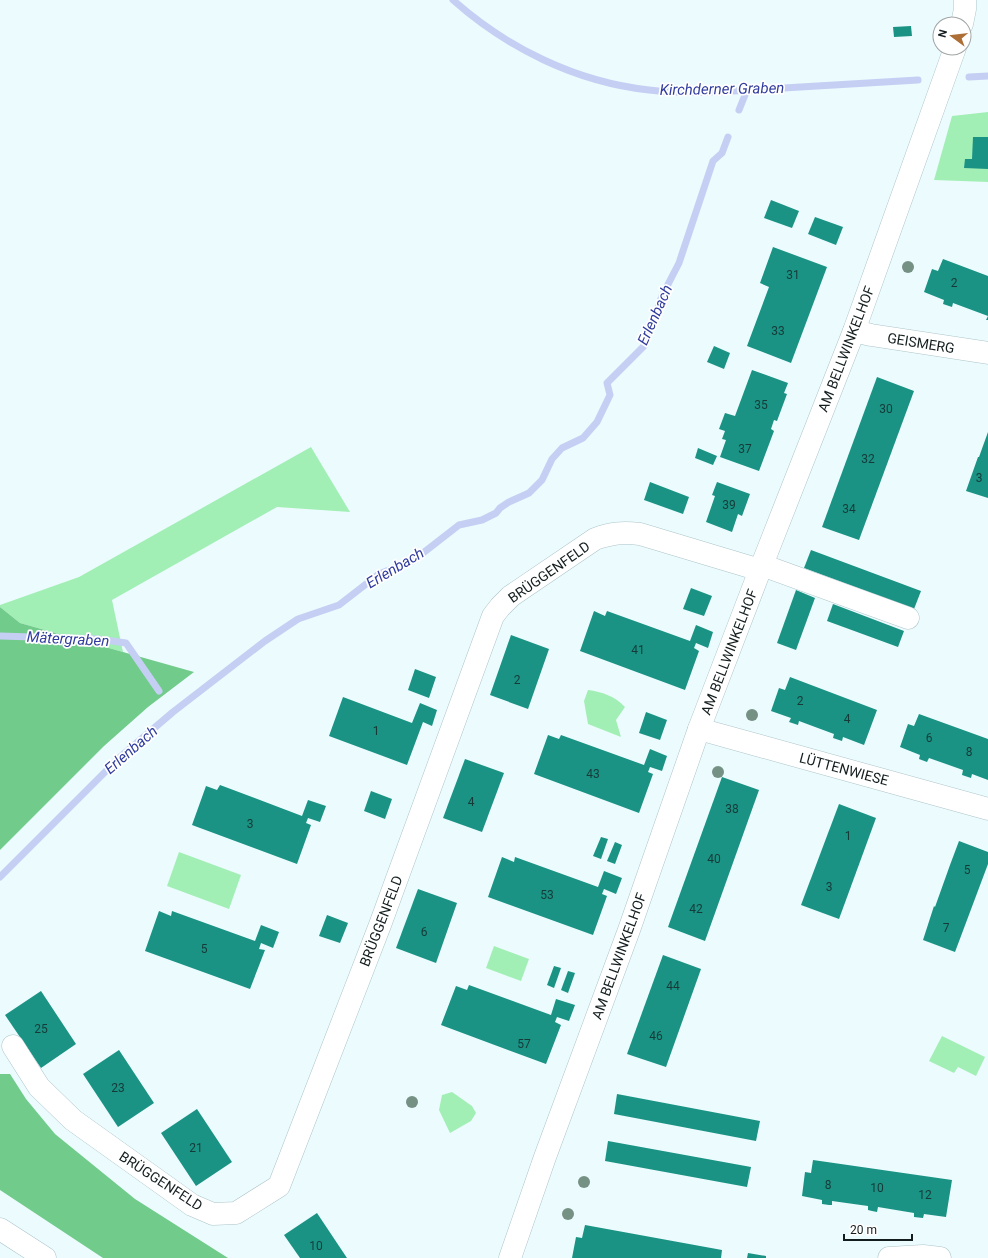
<svg xmlns="http://www.w3.org/2000/svg" width="988" height="1258" viewBox="0 0 988 1258" font-family="Roboto,sans-serif">
<style>
.green{fill:#a2efb5}
.forest{fill:#71cb8a}
.lines{fill:none;stroke-linecap:round;stroke-linejoin:round}
.stream{stroke:#c5cff3;stroke-width:7}
.building{fill:#1a9384}
.minor-casing{stroke:#adc5ca;stroke-width:23}
.highway-casing{stroke:#adc5ca;stroke-width:23}
.minor{stroke:#fff;stroke-width:22}
.highway{stroke:#fff;stroke-width:22}
.tree{fill:#759184}
.labels{text-anchor:middle;dominant-baseline:central;stroke-width:3.5;stroke-linejoin:round;paint-order:stroke}
.number-label{font-size:12px;fill:#163a38}
.street-label{font-size:14px;fill:#141d1e;stroke:#fff}
.water-label{font-size:15px;font-style:italic;fill:#303c9d;stroke:#fff}
</style>
<rect width="100%" height="100%" fill="#ecfbfe"/>
<g class="green">
<path d="M988,112v70l-54,-2 18,-64z"/>
<path d="M311,447l39,65 -73,-5 -165,93 11,52 -103,-29 -20,-16v-2l79,-28z"/>
<path d="M588,690c14,2 27,6 37,17l-9,13 5,17 -33,-13 -4,-23z"/>
<path d="M179,852l62,23 -12,34 -62,-23z"/>
<path d="M494,946l35,13 -8,22 -35,-13z"/>
<path d="M942,1036l43,21 -9,19 -18,-9 -4,6 -25,-12z"/>
<path d="M452,1092l20,14 4,7 -5,8 -21,12 -11,-23 3,-15z"/>
</g>
<g class="forest">
<path d="M0,607l20,16 174,49 -46,35 -44,39 -104,104z"/>
<path d="M0,1074h10l16,25 29,35 80,65 93,59h-125l-103,-68z"/>
</g>
<g class="lines">
<g class="stream">
<path d="M453,0c54,48 123,82 196,90 38,5 79,1 118,-1 50,-3 101,-6 151,-9"/>
<path d="M969,77l19,-1"/>
<path d="M739,110l8,-20"/>
<path d="M0,636l98,3 28,4 33,48"/>
<path d="M0,877l119,-119 54,-46 92,-71 33,-22 41,-14 40,-31 35,-14 45,-35 23,-5 14,-7 4,-5 9,-6 20,-9 13,-13 10,-21 10,-11 21,-10 14,-16 13,-27 -3,-12 38,-38 17,-49 17,-33 34,-102 9,-8 6,-16"/>
</g>
</g>
<g class="building">
<path d="M911,26l1,10 -18,1 -1,-10z"/>
<path d="M973,137h15v32l-24,-1 1,-9h7z"/>
<path d="M771,200l28,11 -7,17 -28,-10z"/>
<path d="M815,217l28,10 -7,18 -28,-11z"/>
<path d="M773,247l54,20 -36,96 -44,-17 22,-59 -9,-4z"/>
<path d="M943,259l45,17v44h-2l2,-4 -35,-13 -1,4 -9,-3 1,-4 -20,-8 8,-23 6,2z"/>
<path d="M714,346l16,7 -6,16 -17,-7z"/>
<path d="M752,370l36,13 -4,10 3,1 -10,27 -3,-1 -3,9 3,2 -15,40 -39,-14 6,-17 -4,-1 3,-8 -6,-2 6,-16 10,3z"/>
<path d="M877,377l37,14 -55,149 -37,-13z"/>
<path d="M988,432v66l-22,-7 12,-34h1z"/>
<path d="M698,448l19,8 -4,9 -18,-7z"/>
<path d="M650,482l39,15 -6,17 -39,-14z"/>
<path d="M717,482l33,12 -8,22 -4,-2 -6,18 -26,-10 9,-26 -3,-1z"/>
<path d="M811,550l110,41 -7,18 -110,-41z"/>
<path d="M691,588l21,8 -8,20 -21,-7z"/>
<path d="M796,590l19,8 -19,52 -19,-7z"/>
<path d="M833,604l71,27 -6,16 -71,-26z"/>
<path d="M594,611l11,5 2,-5 83,30 6,-16 17,7 -5,16 -12,-5 -2,5 5,3 -14,39 -105,-39z"/>
<path d="M511,635l38,14 -21,60 -38,-14z"/>
<path d="M415,669l21,8 -7,21 -21,-8z"/>
<path d="M790,677l87,33 -13,35 -21,-8 -1,4 -9,-3 1,-4 -35,-13 -1,4 -9,-3 2,-4 -20,-7 8,-23 6,2z"/>
<path d="M343,697l69,26 8,-20 17,7 -5,16 -9,-4 -16,43 -78,-29z"/>
<path d="M646,712l21,8 -7,20 -21,-7z"/>
<path d="M919,714l69,25v41l-16,-6 -1,4 -9,-3 1,-5 -34,-12 -2,4 -8,-3 1,-4 -20,-8 8,-23 6,2z"/>
<path d="M548,735l11,4 2,-4 83,30 6,-16 17,7 -5,15 -12,-4 -2,5 5,2 -14,39 -105,-39z"/>
<path d="M465,759l39,14 -22,59 -39,-14z"/>
<path d="M722,777l37,13 -54,151 -37,-14z"/>
<path d="M220,785l82,31 6,-16 18,6 -6,16 -12,-4 -2,5 5,2 -14,39 -105,-39 14,-39 11,4z"/>
<path d="M371,791l21,8 -7,20 -21,-8z"/>
<path d="M839,804l37,14 -37,101 -38,-14z"/>
<path d="M601,837l7,2 -7,20 -8,-3z"/>
<path d="M959,841l29,11v12l-33,88 -32,-12 11,-34 1,1 15,-42z"/>
<path d="M615,842l7,3 -7,19 -8,-3z"/>
<path d="M502,857l12,5 1,-5 83,30 6,-16 18,7 -6,16 -12,-5 -2,5 5,2 -14,39 -105,-38z"/>
<path d="M418,889l39,14 -21,60 -40,-15z"/>
<path d="M159,911l12,5 1,-5 83,30 6,-16 18,7 -6,16 -12,-5 -2,6 6,1 -15,39 -105,-38z"/>
<path d="M327,915l21,8 -8,20 -21,-7z"/>
<path d="M663,955l38,14 -35,98 -39,-13z"/>
<path d="M554,966l7,2 -7,20 -7,-3z"/>
<path d="M568,971l7,2 -7,20 -7,-3z"/>
<path d="M469,985l82,30 5,-16 19,6 -6,16 -12,-4 -2,5 6,3 -15,39 -105,-39 15,-39 11,4z"/>
<path d="M41,991l35,53 -35,24 -36,-53z"/>
<path d="M119,1050l35,53 -36,24 -35,-53z"/>
<path d="M617,1094l143,27 -4,20 -142,-27z"/>
<path d="M197,1109l35,53 -36,24 -35,-53z"/>
<path d="M608,1141l143,26 -4,20 -142,-26z"/>
<path d="M813,1160l139,20 -6,37 -22,-3 -1,4 -9,-1v-4l-36,-6 -1,5 -5,-1 -4,-1v-4l-36,-5v4h-3l-7,-1v-4l-20,-4 3,-24 6,1z"/>
<path d="M317,1213l30,45h-47l-16,-23z"/>
<path d="M585,1225l137,25 -1,8h-149l4,-21 6,1z"/>
<path d="M748,1253l18,3v2h-19z"/>
</g>
<g class="lines">
<g class="minor-casing">
<g id="minor">
<path d="M962,24l3,-15v-9"/>
<path d="M854,331l17,4 117,18"/>
<path d="M762,565l146,53"/>
<path d="M699,729l289,80"/>
<path d="M13,1046l26,41 34,33 119,85 21,9 23,-1 43,-27 101,-261 113,-309 7,-9 11,-11 84,-57c17,-6 27,-7 45,-5l120,36"/>
<path d="M510,1258l35,-101 84,-227 70,-201 61,-159 94,-239 101,-283"/>
<path d="M889,1258l34,-2 17,2"/>
</g>
</g>
<g class="highway-casing">
<path id="highway" d="M0,1229l45,29"/>
</g>
<use href="#minor" class="minor"/>
<use href="#highway" class="highway"/>
</g>
<g class="tree">
<circle cx="908" cy="267" r="6"/>
<circle cx="752" cy="715" r="6"/>
<circle cx="718" cy="772" r="6"/>
<circle cx="412" cy="1102" r="6"/>
<circle cx="584" cy="1182" r="6"/>
<circle cx="568" cy="1214" r="6"/>
</g>
<g class="labels">
<g class="number-label">
<text x="793" y="275">31</text>
<text x="954" y="283">2</text>
<text x="778" y="331">33</text>
<text x="761" y="405">35</text>
<text x="886" y="409">30</text>
<text x="745" y="449">37</text>
<text x="868" y="459">32</text>
<text x="979" y="478">3</text>
<text x="729" y="505">39</text>
<text x="849" y="509">34</text>
<text x="638" y="650">41</text>
<text x="517" y="680">2</text>
<text x="800" y="701">2</text>
<text x="847" y="719">4</text>
<text x="376" y="731">1</text>
<text x="929" y="738">6</text>
<text x="969" y="752">8</text>
<text x="593" y="774">43</text>
<text x="471" y="802">4</text>
<text x="732" y="809">38</text>
<text x="250" y="824">3</text>
<text x="848" y="836">1</text>
<text x="714" y="859">40</text>
<text x="967" y="870">5</text>
<text x="829" y="887">3</text>
<text x="547" y="895">53</text>
<text x="696" y="909">42</text>
<text x="946" y="928">7</text>
<text x="424" y="932">6</text>
<text x="204" y="949">5</text>
<text x="673" y="986">44</text>
<text x="41" y="1029">25</text>
<text x="656" y="1036">46</text>
<text x="524" y="1044">57</text>
<text x="118" y="1088">23</text>
<text x="196" y="1148">21</text>
<text x="828" y="1185">8</text>
<text x="877" y="1188">10</text>
<text x="925" y="1195">12</text>
<text x="316" y="1246">10</text>
</g>
<g class="street-label">
<text transform="translate(921 343) rotate(9)">GEISMERG</text>
<text transform="translate(846 349) rotate(-69)">AM BELLWINKELHOF</text>
<text transform="translate(549 572) rotate(-35)">BRÜGGENFELD</text>
<text transform="translate(729 652) rotate(-69)">AM BELLWINKELHOF</text>
<text transform="translate(844 769) rotate(15)">LÜTTENWIESE</text>
<text transform="translate(381 921) rotate(-69)">BRÜGGENFELD</text>
<text transform="translate(619 956) rotate(-70)">AM BELLWINKELHOF</text>
<text transform="translate(161 1181) rotate(33)">BRÜGGENFELD</text>
</g>
<g class="water-label">
<text transform="translate(722 89) rotate(-1)">Kirchderner Graben</text>
<text transform="translate(655 315) rotate(-66)">Erlenbach</text>
<text transform="translate(395 568) rotate(-31)">Erlenbach</text>
<text transform="translate(68 639) rotate(3)">Mätergraben</text>
<text transform="translate(131 750) rotate(-41)">Erlenbach</text>
</g>
</g>
<g transform="translate(952 36) rotate(285)"><circle r="19" fill="#ffffff" stroke="#a1a5a5"/>
<path d="M0-3L7 15L0 10L-7 15Z" fill="#ad6f35"/>
<text y="-6" font-size="11" font-weight="bold" text-anchor="middle" fill="#141d1e">N</text>
</g>
<path d="M844 1234v6h68v-6" fill="none" stroke="#141d1e" stroke-width="2"/>
<text x="850" y="1234" font-size="12" fill="#141d1e" stroke="#ffffff" stroke-width="3" paint-order="stroke">20 m</text>
</svg>
